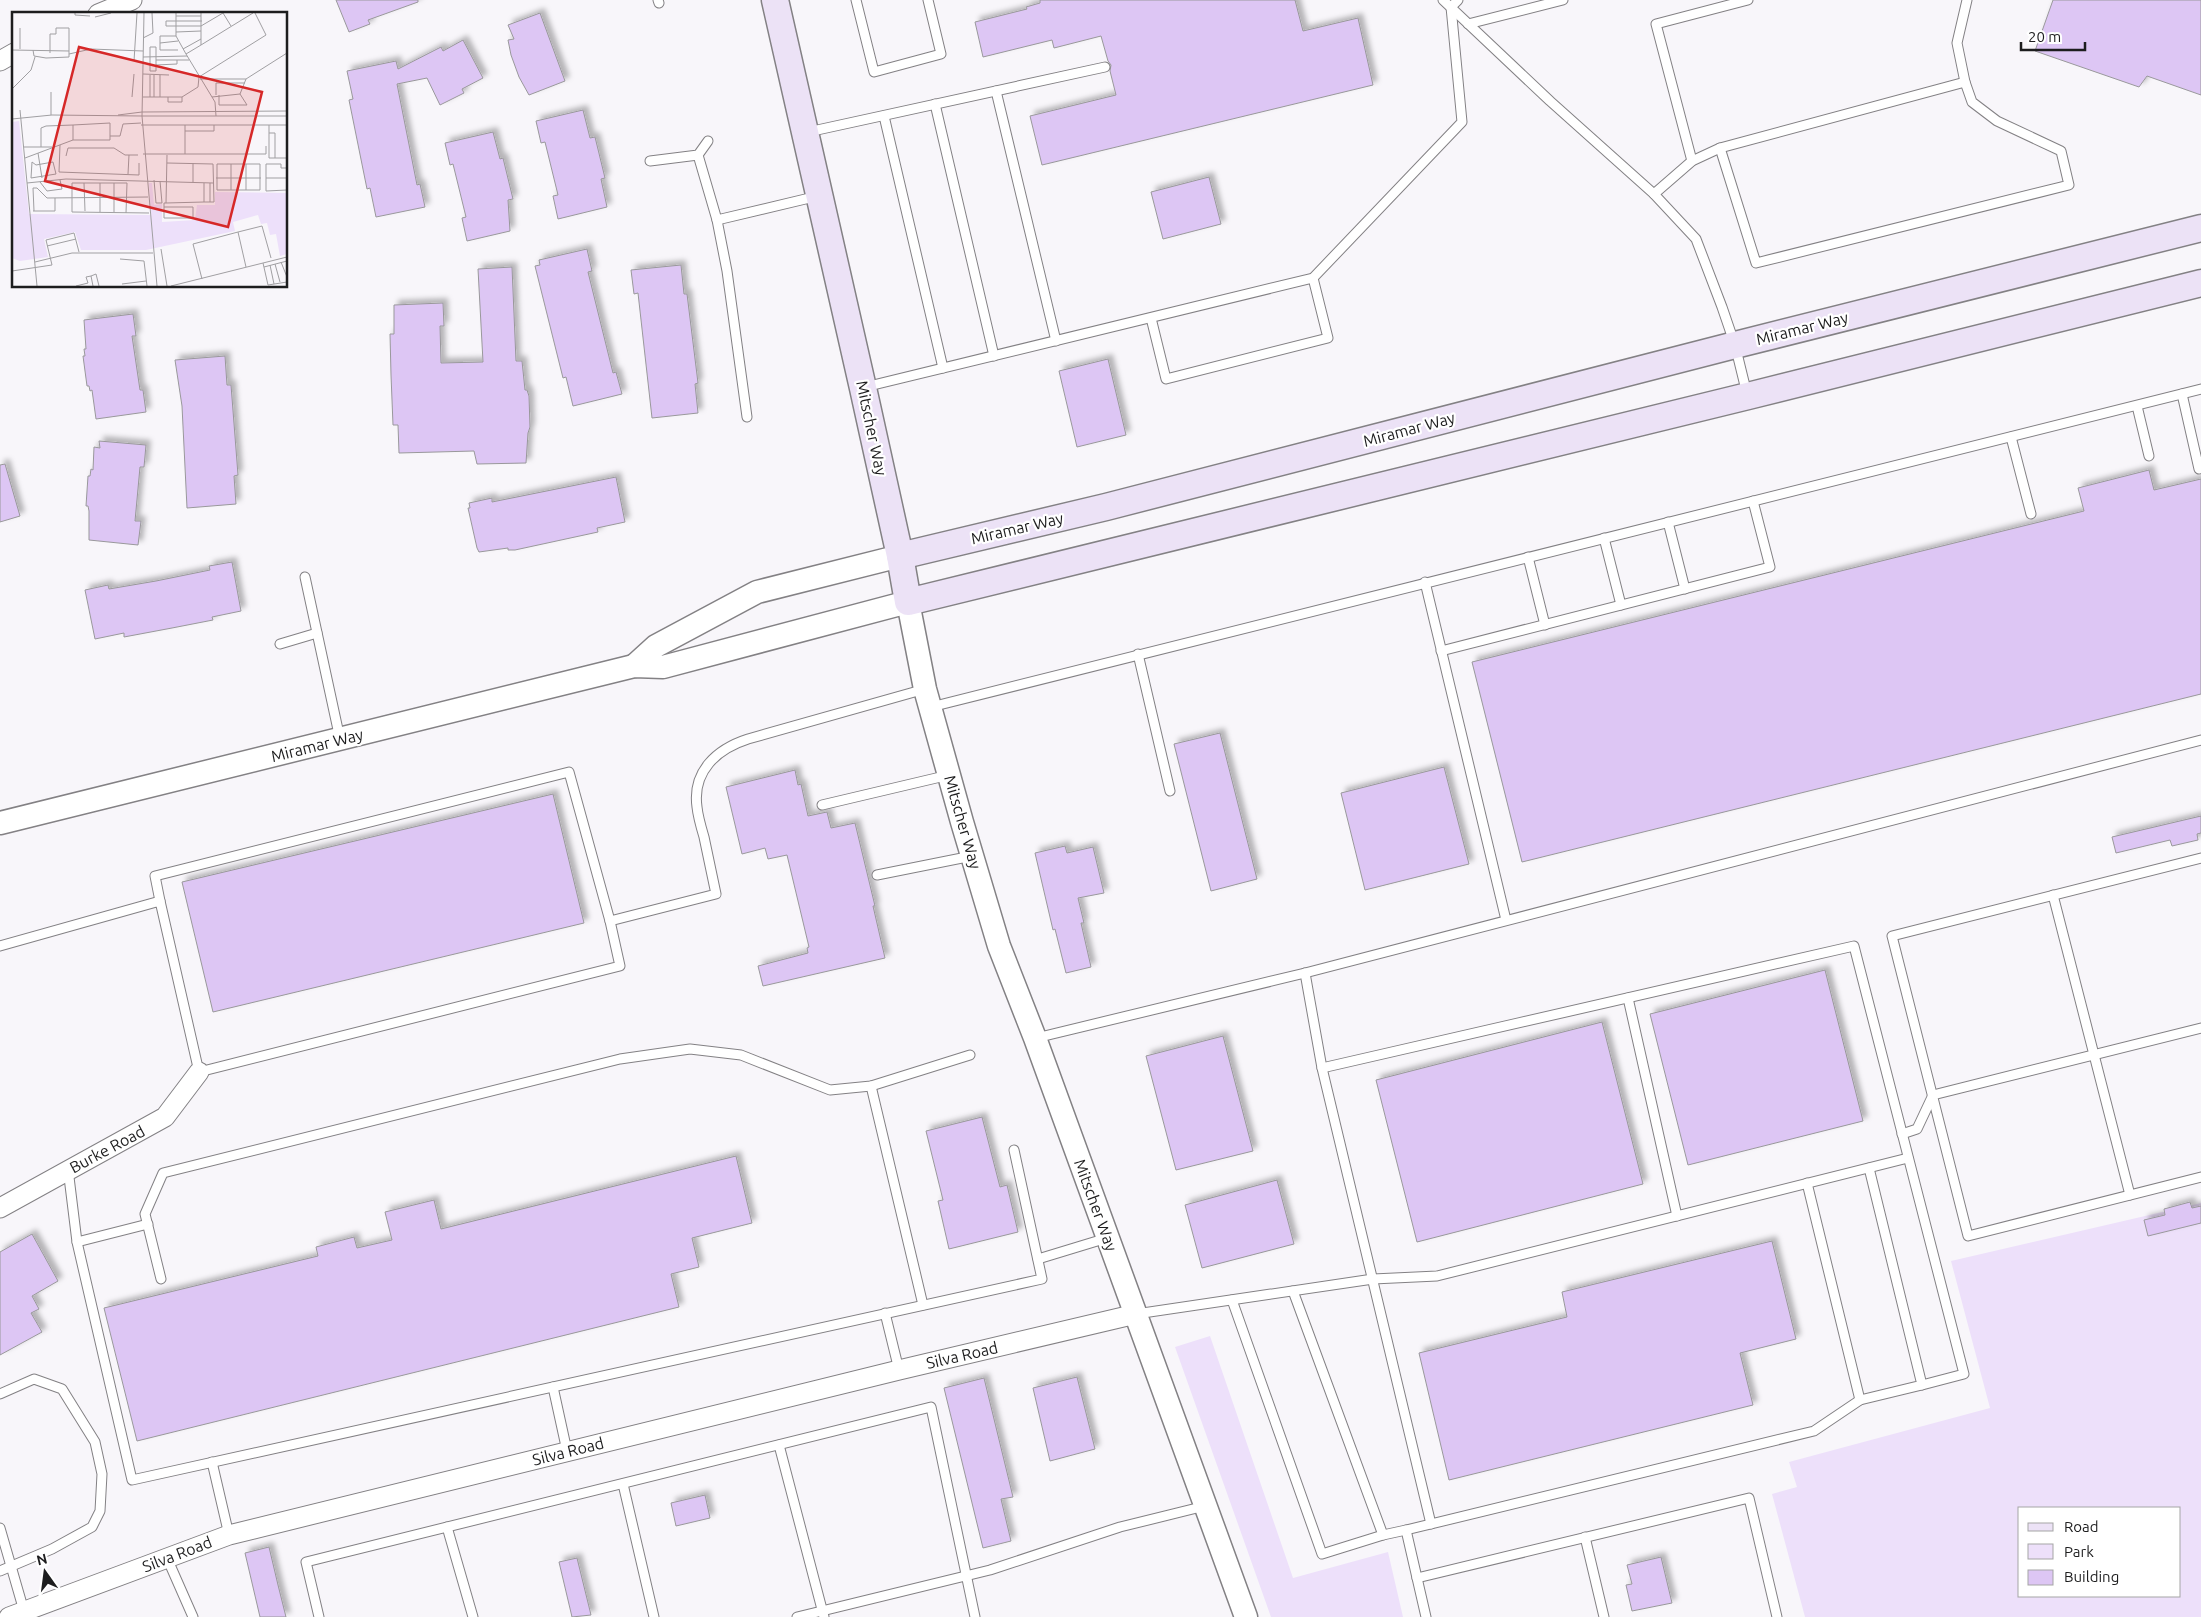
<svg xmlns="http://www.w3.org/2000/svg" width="2201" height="1617" viewBox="0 0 2201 1617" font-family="Ubuntu,sans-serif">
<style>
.green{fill:#ede0fa;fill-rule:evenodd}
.building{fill:#ddc6f4;stroke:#99989b;filter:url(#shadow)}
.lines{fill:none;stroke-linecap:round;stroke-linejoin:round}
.service-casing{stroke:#838184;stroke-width:11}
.minor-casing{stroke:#838184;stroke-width:21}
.tertiary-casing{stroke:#838184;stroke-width:25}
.secondary-casing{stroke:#838184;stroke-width:29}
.service{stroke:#fff;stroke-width:9}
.minor{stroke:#fff;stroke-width:19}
.tertiary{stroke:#fff;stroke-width:22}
.secondary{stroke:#ece2f6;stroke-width:26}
.labels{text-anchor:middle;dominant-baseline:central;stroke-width:4.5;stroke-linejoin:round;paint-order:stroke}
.street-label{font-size:16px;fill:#1d1d1e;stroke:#fff}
.inset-road{fill:none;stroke:#a09fa2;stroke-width:1}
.view{fill:#d62828;fill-opacity:0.15;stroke:#d62828;stroke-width:2.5}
.inset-edge{fill:none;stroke:#1d1d1e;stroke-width:2.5}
</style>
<defs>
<filter id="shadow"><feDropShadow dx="4.5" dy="-4.5" stdDeviation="2.5" flood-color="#0004"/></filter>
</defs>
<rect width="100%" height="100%" fill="#f8f6fa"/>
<g class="green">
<path d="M2201,1203v414h-396l-33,-123 25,-7 -8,-25 201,-54 -39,-147zM2020,1508h160v88h-160z"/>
<path d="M1210,1336l83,242 95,-26 15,65h-132l-96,-270z"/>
</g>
<g class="building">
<path d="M336,0h82v2l-50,18 2,4 -21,8z"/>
<path d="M1040,0h255l8,31 55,-13 15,67 -331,80 -12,-49 86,-21 -6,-24 1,-6 -3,-4 -7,-25 -47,12 -2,-8 -69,17 -8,-35 52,-13 -1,-2 14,-4z"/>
<path d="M2053,0h148v95l-54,-19 -8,11 -104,-36z"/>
<path d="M540,13l25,68 -36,14 -10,-18 -8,-22 -3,-15 6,-1 -6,-14z"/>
<path d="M463,40l20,38 -21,11 2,4 -24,12 -13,-27 -30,6 20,101 3,-1 5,23 -49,10 -6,-29 -3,1 -18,-89 4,-1 -6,-28 49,-10 2,8 43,-22 2,4z"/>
<path d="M583,110l7,28 5,-1 10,41 -4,1 6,28 -49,12 -5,-23 5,-1 -13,-53 -4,1 -5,-22z"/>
<path d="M493,132l7,27 3,-1 10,41 -5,1 2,31 -43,10 -5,-23 4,-1 -13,-53 -3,1 -5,-22z"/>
<path d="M1209,177l12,47 -58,15 -12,-47z"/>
<path d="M587,249l5,22 -4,1 25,101 3,-1 6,22 -49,12 -7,-29 -3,1 -28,-112 5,-1 -1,-5z"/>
<path d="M681,265l3,29h3l11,89 -3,1 3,29 -46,5 -14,-125 -4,1 -3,-24z"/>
<path d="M512,267l4,94h6l3,29h2l2,6 1,31 -2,6 -2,30 -49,1 -3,-13 -75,2 -1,-28h-5l-2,-50 -1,-41h4v-29l49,-2 1,23h-4l1,37 42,-1 -5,-93z"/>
<path d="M133,314l3,22h-4l8,54h3l3,22 -50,7 -4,-29 -2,1 -1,-5h-2l-4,-30h2l-1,-7h2l-2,-29z"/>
<path d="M225,356l2,29h4l7,90 -4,1 2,28 -49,4 -5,-102 -7,-46z"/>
<path d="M1108,359l18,76 -49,12 -18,-76z"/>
<path d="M99,441l47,4 -2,22h-4l-5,54h6l-3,24 -49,-5v-29l-1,-5h-2l2,-30h2l1,-7 2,1 1,-23 6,1z"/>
<path d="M5,464l15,52 -20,6v-57z"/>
<path d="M2149,470l5,20 47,-11v215l-679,168 -50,-200 612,-151 -6,-23z"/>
<path d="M616,477l9,45 -28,6 1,4 -83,18h-7v-2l-29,4 -2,-4 -9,-40h2l-1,-5 23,-5v4z"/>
<path d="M232,562l9,49 -29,6 1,3 -41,8 -48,9v-4l-29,6 -10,-49 23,-5 1,4 47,-8 54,-11 -1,-4z"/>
<path d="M1220,733l37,146 -46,12 -37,-147z"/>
<path d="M1444,767l25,97 -104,26 -24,-97z"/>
<path d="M795,770l3,15 3,-1 7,32 19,-4 4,16 24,-5 20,83h-2l12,52 -122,28 -5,-20 50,-13 -1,-5 2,-1 -22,-92 -19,4 -3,-11 -23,6 -16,-67z"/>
<path d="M553,794l31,129 -371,89 -31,-130z"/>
<path d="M2201,816v17l-4,1 1,6 -26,6 -2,-6 -54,13 -4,-16z"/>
<path d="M1065,846l2,7 26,-6 11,46 -26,5 6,25h-3l10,44 -25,6 -11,-44 -2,1 -18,-77z"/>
<path d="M1825,970l38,151 -175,44 -38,-151z"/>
<path d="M1602,1022l41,162 -226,58 -41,-162z"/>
<path d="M1223,1036l30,115 -77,19 -30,-114z"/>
<path d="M982,1117l18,70 7,-2 11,47 -69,17 -11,-48 5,-1 -17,-69z"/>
<path d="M736,1156l16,67 -60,15 7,29 -28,7 8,33 -542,134 -33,-133 214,-52 -2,-9 38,-10 3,11 35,-8 -7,-28 49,-12 7,29z"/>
<path d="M1277,1180l17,64 -92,24 -17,-63z"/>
<path d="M2190,1202l2,6 9,-2v17l-53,13 -4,-16 21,-5 -1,-6z"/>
<path d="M32,1234l26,47 -26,15 7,13 -8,4 11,19 -42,23v-103z"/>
<path d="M1772,1241l24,98 -56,14 13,52 -304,75 -30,-127 148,-36 -5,-25z"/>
<path d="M1077,1377l18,72 -45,12 -17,-73z"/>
<path d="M984,1378l29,119 -12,2 10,42 -28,7 -39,-160z"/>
<path d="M705,1495l5,23 -34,8 -5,-23z"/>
<path d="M269,1547l9,38 8,32h-26l-15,-64z"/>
<path d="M1661,1557l11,46 -40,8 -6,-26 6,-1 -5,-19z"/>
<path d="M577,1558l14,57 -19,2 -13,-55z"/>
</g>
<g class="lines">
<g class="service-casing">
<g id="service">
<path d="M658,0l1,3"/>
<path d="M856,0l18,72 67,-18 -13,-54"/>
<path d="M1443,0l107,101 104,93 42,45 26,68 13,38 12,49"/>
<path d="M1468,24l95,-24"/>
<path d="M996,91l60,250"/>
<path d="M935,104l59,252"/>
<path d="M884,116l59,252"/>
<path d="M808,132l297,-65"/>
<path d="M1720,148l36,115 313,-78 -8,-34 -64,-30 -25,-19 -7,-20 -8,-39 10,-43"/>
<path d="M698,155l19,65 10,51 20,146"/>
<path d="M650,161l48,-6 10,-14"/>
<path d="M1692,161l-36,-137 92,-24"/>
<path d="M1654,194l38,-33 28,-13 245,-66"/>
<path d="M717,220l101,-24"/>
<path d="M1151,318l15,61 162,-41 -15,-60"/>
<path d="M865,387l448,-109 149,-156 -11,-115 7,-7"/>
<path d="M2182,394l17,75"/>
<path d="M2137,406l12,50"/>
<path d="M2011,437l20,77"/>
<path d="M1668,522l17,67"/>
<path d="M1604,538l17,67"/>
<path d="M1528,557l17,68"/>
<path d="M305,577l35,162"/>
<path d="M1425,582l81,338"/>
<path d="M280,644l37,-11"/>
<path d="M1441,651l329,-84 -17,-66"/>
<path d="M1138,654l32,137"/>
<path d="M931,707l1270,-318"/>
<path d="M822,805l127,-30"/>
<path d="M2201,858l-309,78 76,300 233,-59"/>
<path d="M877,875l95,-19"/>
<path d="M2053,895l77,300"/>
<path d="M160,901l-5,-25 414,-104 41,149"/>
<path d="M0,946l160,-45 39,171 421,-106 -10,-45 106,-27c-4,-19 -8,-38 -12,-57 -3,-10 -6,-20 -7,-30 -5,-36 20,-58 51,-68l177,-50"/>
<path d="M1305,973l17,95 109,456"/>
<path d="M1628,998l49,218"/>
<path d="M1036,1038l269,-65 896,-233"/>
<path d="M1322,1068l532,-122 110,428 -42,11"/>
<path d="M871,1086l52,219"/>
<path d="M1902,1134l15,-5 16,-34 268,-67"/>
<path d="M68,1169l9,73 55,238 910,-201 -28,-129"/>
<path d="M1807,1183l53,217 62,-15 -53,-217"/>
<path d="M77,1242l71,-18"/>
<path d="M1038,1259l69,-21"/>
<path d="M161,1279l-16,-65 18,-41 457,-114 70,-10 51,6 89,35 41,-4 99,-31"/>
<path d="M1232,1300l90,254 61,-19 -90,-244"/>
<path d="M885,1313l14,57"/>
<path d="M1136,1314l237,-35 64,-3 471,-118"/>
<path d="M553,1387l14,64"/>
<path d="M0,1394l34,-15 28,10 33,53 7,32 -2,37 -8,16 -40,22 -52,22"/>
<path d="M779,1445l45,172"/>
<path d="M212,1462l17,73"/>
<path d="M623,1484l31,133"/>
<path d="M447,1527l26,90"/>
<path d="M0,1528l24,83"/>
<path d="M1383,1535l23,-5"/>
<path d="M1585,1537l19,80"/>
<path d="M167,1558l26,59"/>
<path d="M1417,1578l332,-80 28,119"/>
<path d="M319,1617l-13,-55 625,-155 44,210"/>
<path d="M797,1617l193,-47 130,-43 85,-21"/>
<path d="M1426,1617l-20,-87 408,-99 46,-31"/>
</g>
</g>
<g class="minor-casing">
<g id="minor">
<path d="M98,14l34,-14"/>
<path d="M0,61l14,-8"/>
<path d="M0,1208l165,-91 34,-45"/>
<path d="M9,1617l220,-82 670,-165 237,-56"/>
</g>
</g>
<g class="tertiary-casing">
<g id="tertiary">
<path d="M634,666l22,-20 101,-54 143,-36"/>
<path d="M0,823l634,-157 29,1 245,-65 17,87 37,133 37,124 36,92 211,579"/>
</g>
</g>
<g class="secondary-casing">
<g id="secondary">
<path d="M775,0l88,388 37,168 8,46 840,-206 453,-113"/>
<path d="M900,556l206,-49 629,-162 466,-117"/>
</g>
</g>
<use href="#service" class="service"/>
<use href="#minor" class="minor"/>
<use href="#tertiary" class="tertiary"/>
<use href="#secondary" class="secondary"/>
</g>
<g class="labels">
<g class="street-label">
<text transform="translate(1802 328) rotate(-14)">Miramar Way</text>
<text transform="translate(872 428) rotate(78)">Mitscher Way</text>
<text transform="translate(1409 429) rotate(-15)">Miramar Way</text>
<text transform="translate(1017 528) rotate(-13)">Miramar Way</text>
<text transform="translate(317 745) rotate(-14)">Miramar Way</text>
<text transform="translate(963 822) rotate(74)">Mitscher Way</text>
<text transform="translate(107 1149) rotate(-28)">Burke Road</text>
<text transform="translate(1096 1205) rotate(70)">Mitscher Way</text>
<text transform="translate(962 1355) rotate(-13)">Silva Road</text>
<text transform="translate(568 1451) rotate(-14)">Silva Road</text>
<text transform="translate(177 1554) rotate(-21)">Silva Road</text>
</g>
</g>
<g transform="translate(12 12)">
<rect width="275" height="275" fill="#f8f6fa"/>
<path d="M7,109l10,93 122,1 -2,-32h3l2,22 8,-1v18l33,-2 2,-15h18v-13l72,1v61l-7,2 -4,-22 -6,1 -3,-12 -6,1 -3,-9 -25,7 2,9 -89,19h-65l-6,-18 -31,7 4,18 -28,4 -8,-3v-136z" fill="#ede0fa"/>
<path class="inset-road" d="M63,1v2l15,1M132,1l-2,103h145M164,1v23l10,18M189,1v32l-15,9 29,48 1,14M211,1l8,13M164,4h25M83,5l16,-4M190,9h-36v5h35l22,-13M8,16v21M164,20l25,-1M164,24h-16v14h18M131,26l10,-5 -1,-20M148,31l18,-2M189,33l52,-32M138,35h6v24h-6zM171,37l18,-10M0,38l57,1M21,38l1,6 12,2 23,-1v-3l22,-5 52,2M38,41v-19h6v-6h13v26M131,45l44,-1M144,48h33M122,49l3,-48M144,53l21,-1v-4M131,62l26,1M188,67h46l41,-26M0,77l19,-19 4,-13M39,80v23M204,83v-12h29M207,83v10h28l-7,-11 6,-15M120,85l2,-23M131,85h39l16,-10 1,-10 67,-42 -11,-22M138,85v-22M142,85v-22M148,85v-22M156,85v5h14v-5M200,85l28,-3M8,98l17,176M130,100l145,-1M106,103l24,-3M0,107l40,-4 90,1 15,170M61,113l37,-2v13M129,113h146M257,113v33h18M173,119h29v-6M257,121h6v25M61,128h37v-4h10l3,-12 18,-1M48,133l-1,27 80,3v-12M12,135h28M29,135v-19l5,-2 27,-1v15M26,141l4,25M131,142h123v-8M173,142v-29M54,144l2,-8h46l11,7h13M13,146l48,-18M20,150l4,3 17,-3 3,12 -25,4zM155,151l46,1 1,38h-4M205,152h43v26h-43zM219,152v26M234,152v26M254,152h15v4h6v22l-21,1zM116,162l1,-19M204,166h45M254,166h21M142,168l2,23h6l-2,-22M28,170l7,9 15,-2 -2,-9M181,170v-19M15,171l39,-4 147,4M72,171l1,28M102,171v29M192,171v19h6v-19M154,191l38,-1M152,195h29v11h-29v-15h2l1,-48M21,199h22v-13M22,199l-1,-23h4l10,10 101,-1M88,200v-29M114,201l1,-30h-55v29l77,1M226,220l24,-6 9,32M35,234l29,-7M149,237l6,37M108,247l24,2 3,25M23,250l37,-9h81M269,250l6,15M251,251l5,22 19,-3M263,252l5,18M258,253l4,19M252,255l23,-6M0,259l40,-6 -6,-25 28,-7 5,19M79,264l5,-2 3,12M190,267l-9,-35 45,-12 8,35M110,272l24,-3M64,274l12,-3 -2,-6 5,-1 2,10M159,274l116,-29"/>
<path class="view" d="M67,35l183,45 -34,135 -183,-46z"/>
<rect width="275" height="275" class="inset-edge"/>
</g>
<rect x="2018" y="1507" width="162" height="90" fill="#ffffff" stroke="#a5a5a5"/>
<rect x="2028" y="1523" width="25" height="8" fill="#ece2f6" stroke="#a5a5a5"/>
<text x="2064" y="1532" font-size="15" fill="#1d1d1e">Road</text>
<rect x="2028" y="1544" width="25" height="15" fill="#ede0fa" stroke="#a5a5a5"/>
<text x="2064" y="1557" font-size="15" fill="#1d1d1e">Park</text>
<rect x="2028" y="1570" width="25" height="15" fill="#ddc6f4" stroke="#a5a5a5"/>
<text x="2064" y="1582" font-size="15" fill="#1d1d1e">Building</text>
<g transform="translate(45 1572) rotate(346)" stroke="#ffffff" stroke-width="4" paint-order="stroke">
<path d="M0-4L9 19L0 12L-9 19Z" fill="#1d1d1e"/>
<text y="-8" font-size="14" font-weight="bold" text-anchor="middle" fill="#1d1d1e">N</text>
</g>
<path d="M2021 42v8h64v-8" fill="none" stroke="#1d1d1e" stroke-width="2.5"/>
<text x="2028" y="42" font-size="15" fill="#1d1d1e" stroke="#ffffff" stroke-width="4" paint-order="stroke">20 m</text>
</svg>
